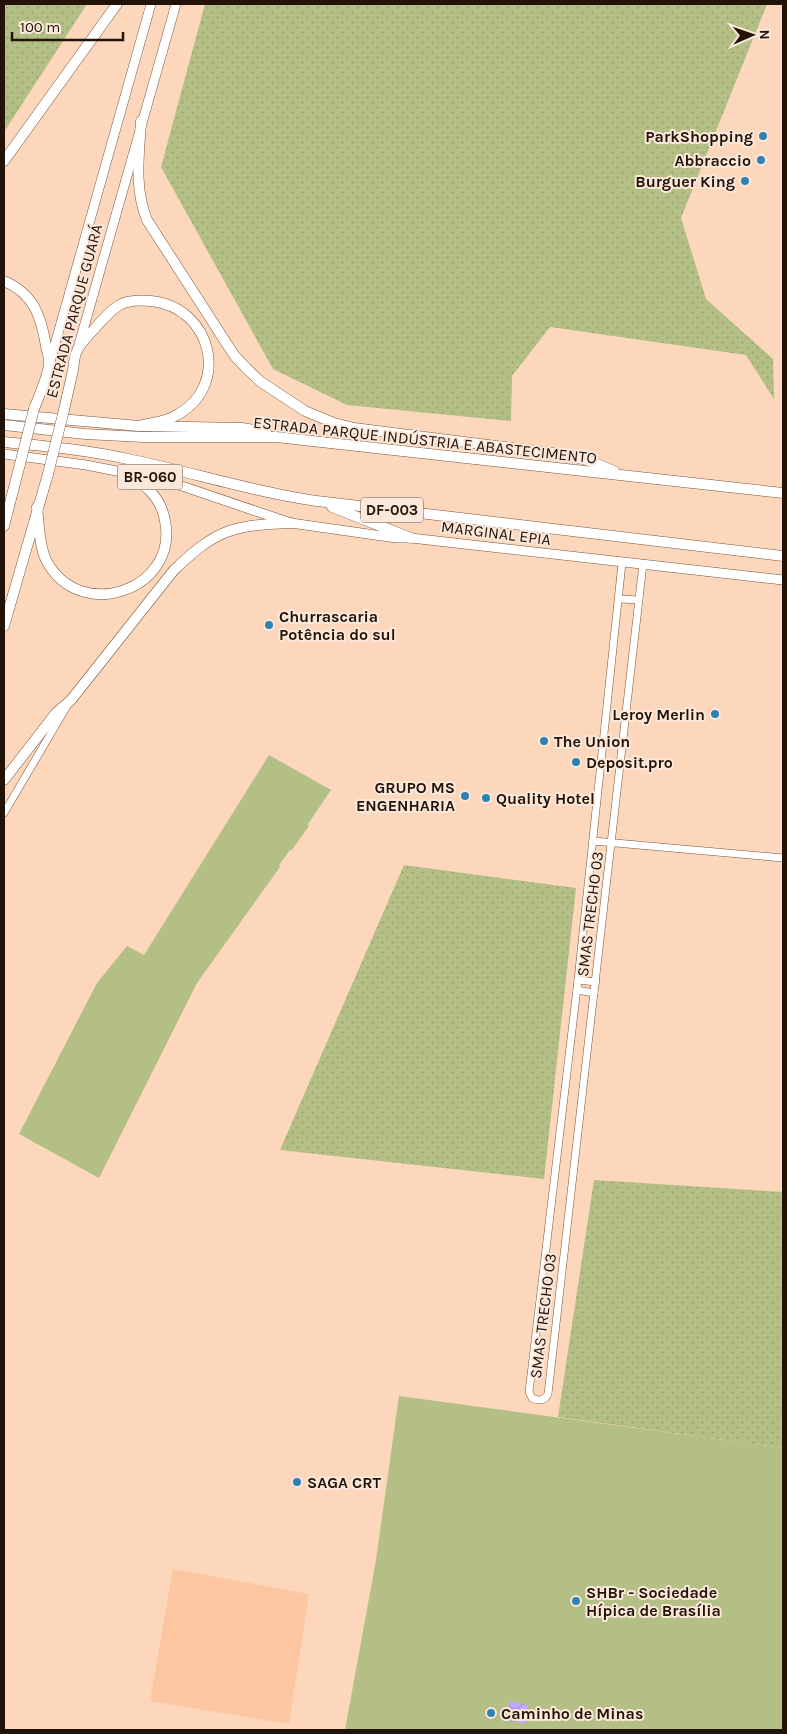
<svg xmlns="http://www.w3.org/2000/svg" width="787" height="1734" viewBox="0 0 787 1734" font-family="Karla,sans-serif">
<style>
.built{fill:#fcc7a0}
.grass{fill:url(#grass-dots)}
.green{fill:#b3bf85}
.water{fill:url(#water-waves)}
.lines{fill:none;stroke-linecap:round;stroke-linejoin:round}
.minor-casing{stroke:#7c5436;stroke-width:8}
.major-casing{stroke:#7c5436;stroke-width:10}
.highway-casing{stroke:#7c5436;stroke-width:11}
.minor{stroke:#fff;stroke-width:7}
.major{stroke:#fff;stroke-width:9}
.highway{stroke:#fff;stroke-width:10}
.highway-bridge-casing{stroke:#7c5436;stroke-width:11;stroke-linecap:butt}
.highway-bridge{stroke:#fff;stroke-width:10}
.poi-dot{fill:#2e82b2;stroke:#fbe8db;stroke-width:2}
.labels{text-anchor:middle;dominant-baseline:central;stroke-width:4;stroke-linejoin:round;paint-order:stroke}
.shield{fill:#fbe8db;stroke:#645347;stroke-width:1}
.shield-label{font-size:15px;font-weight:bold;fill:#231307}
.poi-label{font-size:16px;font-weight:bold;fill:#231307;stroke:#fbe8db;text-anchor:start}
.street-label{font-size:16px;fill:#231307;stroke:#fbe8db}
</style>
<defs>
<pattern id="grass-dots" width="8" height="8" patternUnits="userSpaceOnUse" patternTransform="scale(1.25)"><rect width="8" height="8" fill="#b3bf85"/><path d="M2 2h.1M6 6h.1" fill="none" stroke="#9aa371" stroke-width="1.8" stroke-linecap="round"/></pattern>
<pattern id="water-waves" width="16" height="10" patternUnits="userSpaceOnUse" patternTransform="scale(1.25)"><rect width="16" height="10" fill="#c3a8ff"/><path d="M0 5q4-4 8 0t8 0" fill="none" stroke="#a790d9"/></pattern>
</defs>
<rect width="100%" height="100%" fill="#fcd7bc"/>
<path class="built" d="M173,1569l136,25 -20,130 -139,-23z"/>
<g class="grass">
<path d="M4,4h83l-83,128z"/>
<path d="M205,4h562l-86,214 25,81 67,60 1,40 -28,-44 -196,-28 -38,49 -1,45 -164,-16 -74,-36 -112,-202z"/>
<path d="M404,865l172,23 -32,291 -264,-29z"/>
<path d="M594,1180l189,12v256l-225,-31z"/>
</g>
<g class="green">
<path d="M269,755l62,35 -23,34 1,2 -18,25 -1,-1 -11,15 1,2 -83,116 -98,195 -80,-44 78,-151 30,-37 17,9z"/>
<path d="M399,1396l384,52v282h-438l31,-170z"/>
</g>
<path class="water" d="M510,1701l18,4 -3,19 -18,-4z"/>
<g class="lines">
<g class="minor-casing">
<g id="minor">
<path d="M622,563l-44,417 -49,412 3,6c6,3 13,3 16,-4l95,-830"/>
<path d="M620,599l19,1"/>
<path d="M4,813l63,-107"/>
<path d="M593,841l190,17"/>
<path d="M578,980l18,2"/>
<path d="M577,990l17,3"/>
</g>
</g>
<g class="major-casing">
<g id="major">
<path d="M78,348l98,-344"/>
<path d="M50,362l101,-358"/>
<path d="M4,454l82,11 81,16 124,42 105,15h15l372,42"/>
</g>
</g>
<g class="highway-casing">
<g id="highway">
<path d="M141,121c-2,34 -7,67 6,99l87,135 12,13 15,14 44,29 29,12 20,5 206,26 27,6 27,11"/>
<path d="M4,161l113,-157"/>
<path d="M4,281c30,13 37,35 42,65 1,6 4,13 3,19 -2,15 -10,30 -15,44"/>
<path d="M64,410c3,-13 6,-27 9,-40 1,-6 1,-14 4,-19 3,-8 13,-17 19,-24 6,-7 13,-15 22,-21 9,-6 22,-6 33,-5 61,6 81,86 24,115 -10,6 -25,7 -36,10"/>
<path d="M4,414l135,12 103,2 24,4"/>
<path d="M4,425l81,9 58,3h133l507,56"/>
<path d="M4,442c41,4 83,8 124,17 64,13 125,33 189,42l466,55"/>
<path d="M128,473l31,-5"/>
<path d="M37,507c2,17 2,38 9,53 34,65 133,29 119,-39 -2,-12 -7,-22 -15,-30 -8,-9 -19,-14 -29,-20"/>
<path d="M332,507l79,31"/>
<path d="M4,526l16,-62"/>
<path d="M4,626l44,-152"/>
<path d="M4,780l52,-67 15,-13 103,-130c43,-41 59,-45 117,-47"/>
</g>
</g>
<use href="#minor" class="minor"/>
<use href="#major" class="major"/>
<use href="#highway" class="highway"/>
<g class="highway-bridge-casing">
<g id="highway-bridge">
<path d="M20,464l14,-55"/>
<path d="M48,474l16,-64"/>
</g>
</g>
<use href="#highway-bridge" class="highway-bridge"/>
</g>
<g class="poi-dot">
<circle cx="763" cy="136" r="5"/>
<circle cx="761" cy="160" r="5"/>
<circle cx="745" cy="181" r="5"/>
<circle cx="269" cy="625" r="5"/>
<circle cx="715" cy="714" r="5"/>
<circle cx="544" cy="741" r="5"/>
<circle cx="576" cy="762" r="5"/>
<circle cx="465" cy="796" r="5"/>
<circle cx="486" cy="798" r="5"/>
<circle cx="297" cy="1482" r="5"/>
<circle cx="576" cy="1601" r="5"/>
<circle cx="491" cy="1713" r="5"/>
</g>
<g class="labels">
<g class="shield">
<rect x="117.5" y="464.5" width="65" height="25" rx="4"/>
<rect x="361" y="497.5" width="62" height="25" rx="4"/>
</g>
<g class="shield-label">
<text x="150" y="477">BR-060</text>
<text x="392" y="510">DF-003</text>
</g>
<g class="poi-label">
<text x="753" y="136" text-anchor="end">ParkShopping</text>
<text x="751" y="160" text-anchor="end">Abbraccio</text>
<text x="735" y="181" text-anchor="end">Burguer King</text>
<text x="279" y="616">Churrascaria<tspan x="279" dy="18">Potência do sul</tspan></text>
<text x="705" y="714" text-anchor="end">Leroy Merlin</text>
<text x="554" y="741">The Union</text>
<text x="586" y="762">Deposit.pro</text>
<text x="455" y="787" text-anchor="end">GRUPO MS<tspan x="455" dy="18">ENGENHARIA</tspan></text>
<text x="496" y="798">Quality Hotel</text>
<text x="307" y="1482">SAGA CRT</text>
<text x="586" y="1592">SHBr - Sociedade<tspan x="586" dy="18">Hípica de Brasília</tspan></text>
<text x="501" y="1713">Caminho de Minas</text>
</g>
<g class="street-label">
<text transform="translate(74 311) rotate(-75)">ESTRADA PARQUE GUARÁ</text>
<text transform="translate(425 440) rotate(6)">ESTRADA PARQUE INDÚSTRIA E ABASTECIMENTO</text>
<text transform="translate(496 533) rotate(7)">MARGINAL EPIA</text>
<text transform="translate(590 914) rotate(-83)">SMAS TRECHO 03</text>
<text transform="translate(543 1316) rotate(-83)">SMAS TRECHO 03</text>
</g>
</g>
<rect width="787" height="1734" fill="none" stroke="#231307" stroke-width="10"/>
<g transform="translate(752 35) rotate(88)" stroke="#fbe8db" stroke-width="4" paint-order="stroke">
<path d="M0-4L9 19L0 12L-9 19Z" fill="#231307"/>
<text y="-8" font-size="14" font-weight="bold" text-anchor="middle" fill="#231307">N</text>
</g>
<path d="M12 32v8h111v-8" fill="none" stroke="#231307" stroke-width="2.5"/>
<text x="20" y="32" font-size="15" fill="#231307" stroke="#fbe8db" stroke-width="4" paint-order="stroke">100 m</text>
</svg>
